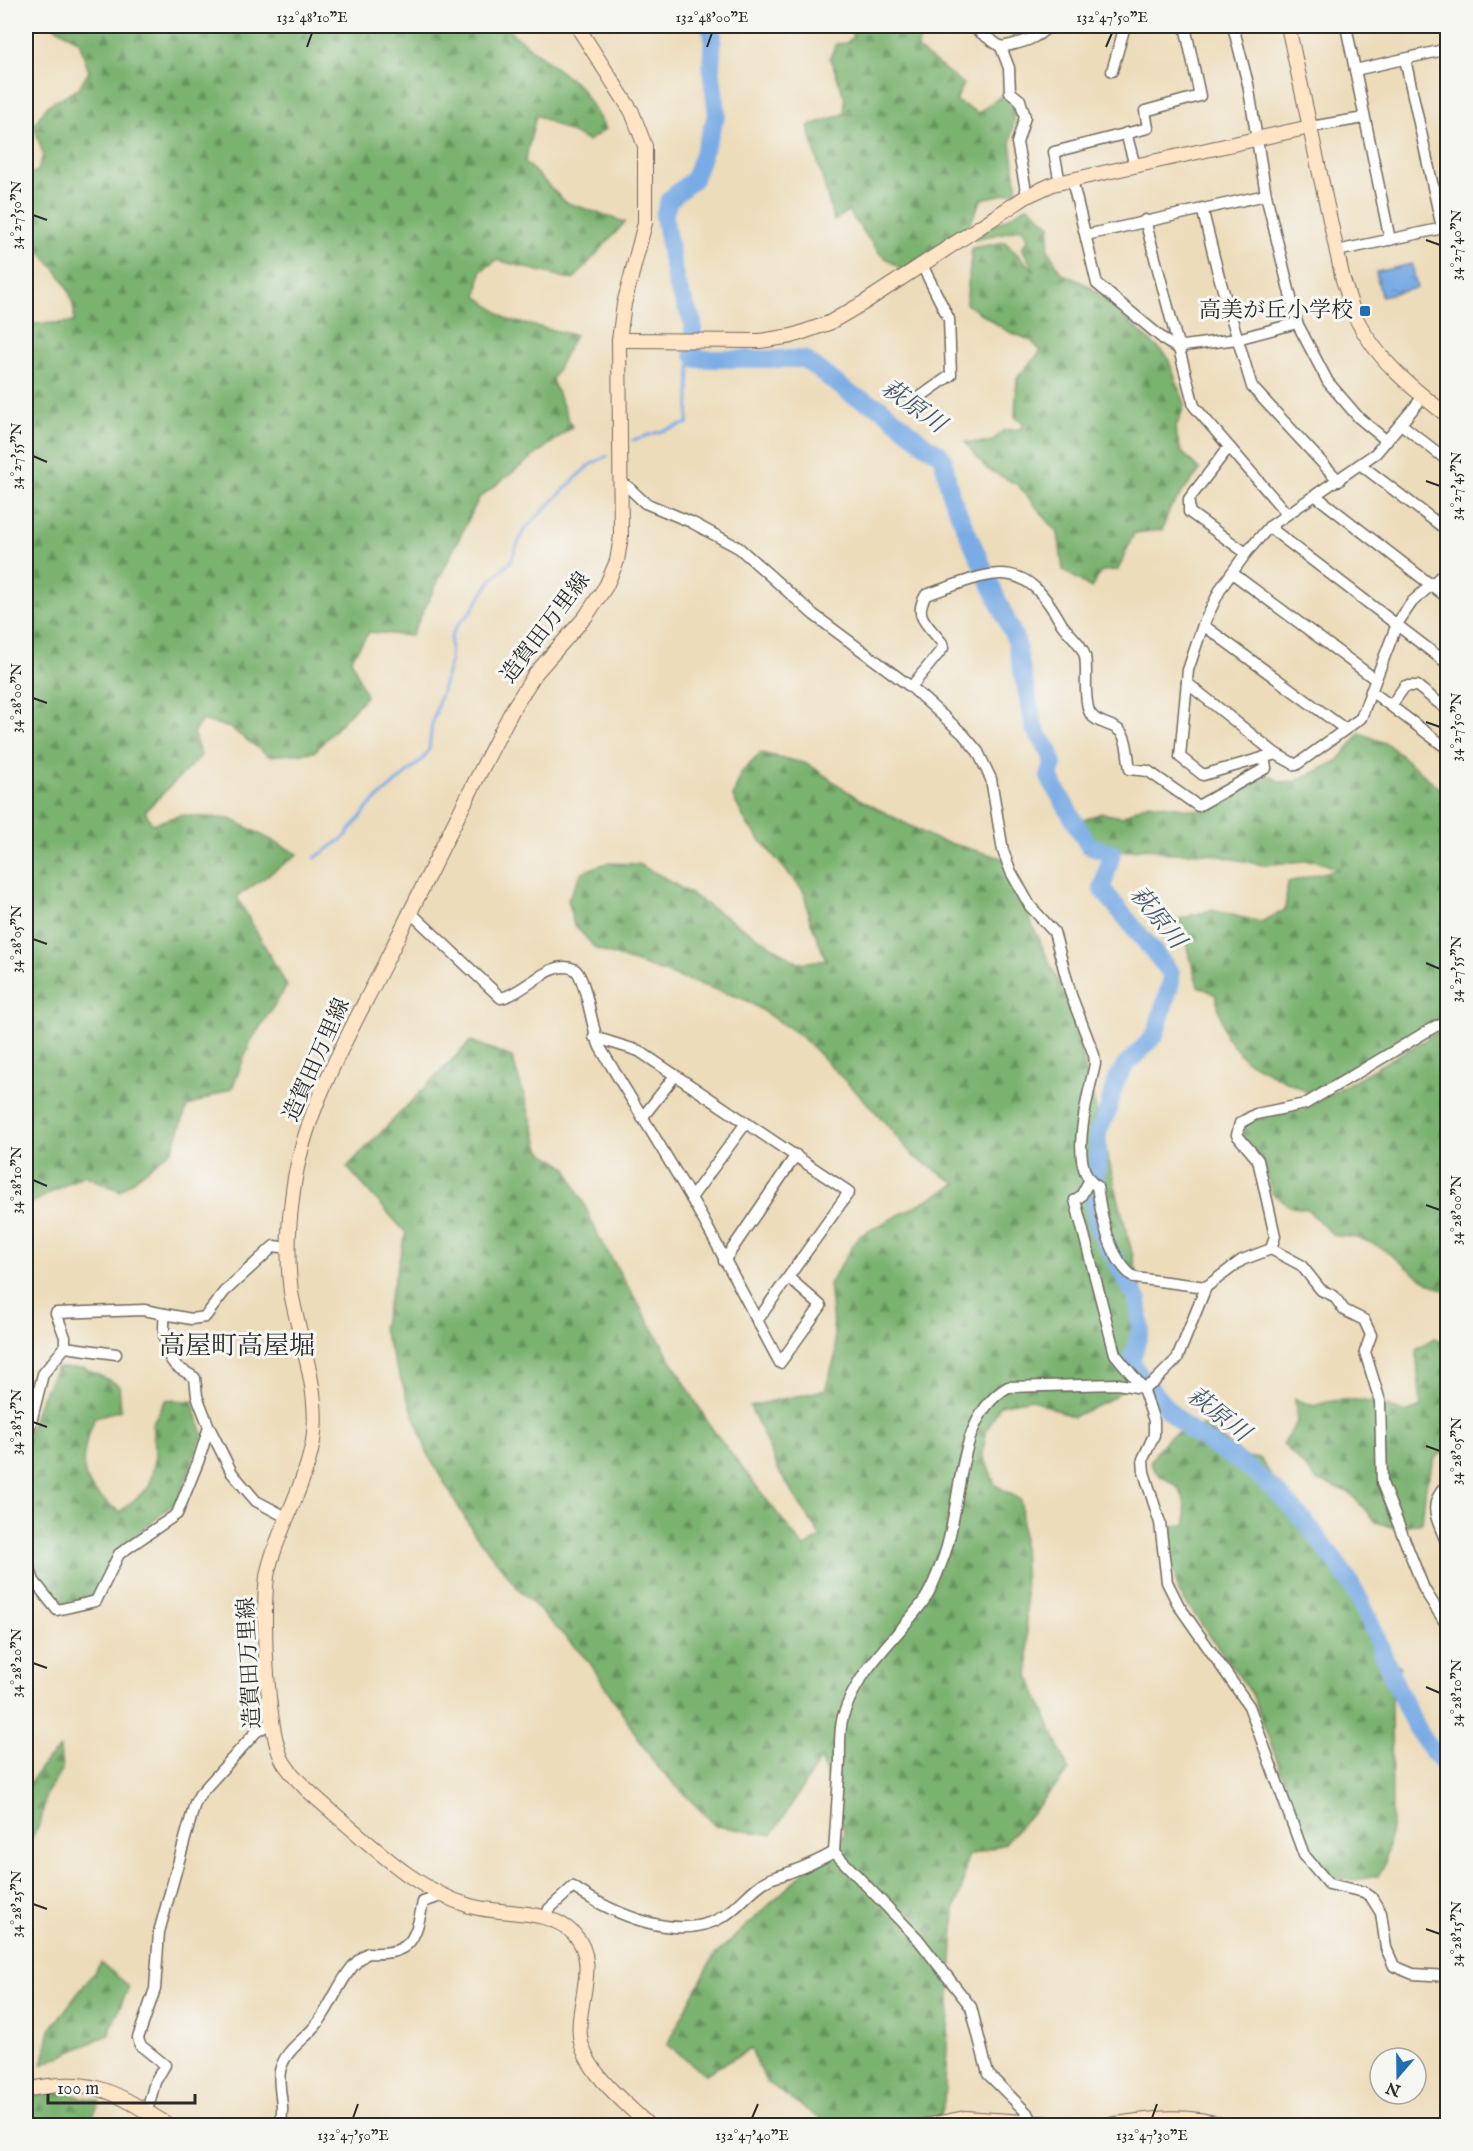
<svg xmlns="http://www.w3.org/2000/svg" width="1473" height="2151" viewBox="0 0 1473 2151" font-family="'IM FELL English','Noto Serif JP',serif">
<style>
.forest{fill:url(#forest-firs);stroke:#526e4d;stroke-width:1.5}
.water{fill:url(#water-ripples);stroke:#526c88;stroke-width:1.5}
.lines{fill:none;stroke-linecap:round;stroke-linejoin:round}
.stream{stroke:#79ace5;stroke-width:3}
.river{stroke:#79ace5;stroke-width:18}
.street-casing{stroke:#6f695d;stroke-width:13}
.secondary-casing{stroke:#6f695d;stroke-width:16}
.street{stroke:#fff;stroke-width:10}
.secondary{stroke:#ffe4c6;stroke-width:14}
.ticks{fill:none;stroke:#2b2b2b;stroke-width:2}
.poi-dot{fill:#1f6fb2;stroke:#f6f6f2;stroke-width:2}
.labels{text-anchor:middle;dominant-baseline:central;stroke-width:6;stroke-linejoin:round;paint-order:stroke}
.poi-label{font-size:22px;fill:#2b2b2b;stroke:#f6f6f2;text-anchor:end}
.street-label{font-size:22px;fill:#2b2b2b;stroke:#f6f6f2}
.water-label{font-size:24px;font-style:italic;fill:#46586c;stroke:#f6f6f2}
.quarter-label{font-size:26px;fill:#2b2b2b;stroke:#f6f6f2}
.neatline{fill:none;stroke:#2b2b2b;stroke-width:2}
.ticks-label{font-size:15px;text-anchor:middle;fill:#2b2b2b}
</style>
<defs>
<pattern id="forest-firs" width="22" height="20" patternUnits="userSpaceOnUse" patternTransform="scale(1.5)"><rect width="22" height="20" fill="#7ab26f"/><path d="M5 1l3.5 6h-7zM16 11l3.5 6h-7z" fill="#64915b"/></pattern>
<pattern id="water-ripples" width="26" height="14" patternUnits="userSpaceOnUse" patternTransform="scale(1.5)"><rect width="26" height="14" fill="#79ace5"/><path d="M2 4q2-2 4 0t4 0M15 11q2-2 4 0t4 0" fill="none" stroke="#638cba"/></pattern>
</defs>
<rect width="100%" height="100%" fill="#f6f6f2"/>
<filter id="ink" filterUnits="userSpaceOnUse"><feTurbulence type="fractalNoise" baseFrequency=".0167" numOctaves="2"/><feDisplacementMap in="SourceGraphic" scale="12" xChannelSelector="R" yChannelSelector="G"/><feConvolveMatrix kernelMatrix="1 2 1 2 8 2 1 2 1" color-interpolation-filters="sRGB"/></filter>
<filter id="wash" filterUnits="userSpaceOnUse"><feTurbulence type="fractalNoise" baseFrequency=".008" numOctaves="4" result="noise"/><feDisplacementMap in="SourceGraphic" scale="24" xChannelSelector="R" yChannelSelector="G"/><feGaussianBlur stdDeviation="1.35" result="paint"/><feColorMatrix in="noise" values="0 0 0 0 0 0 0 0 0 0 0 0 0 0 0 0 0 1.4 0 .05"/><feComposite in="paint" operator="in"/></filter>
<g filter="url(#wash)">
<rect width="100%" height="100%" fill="#eddcba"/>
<g class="forest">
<path d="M53,26h450l77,61 26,42 -18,12 -52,-26 -11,47 40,40 60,20 -52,58 -76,-20 -16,11 -4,25 31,24 67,15 -23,45 20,47 -93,71 -68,138 -42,-4 -18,27 15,37 -52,56 -45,4 -39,-28 -28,-8 -9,13 8,23 -56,55 7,13 29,-9 50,4 67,35 -61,43 50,89 -35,53 -20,49 -45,19 -14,42 -53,42 -36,-16 -58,31v-885l7,3 41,-2c3,-35 -24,-61 -48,-83v-64l12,-4 5,-16 -9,-30 14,-20 30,-16 11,-17 -10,-31z"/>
<path d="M849,26h72l-3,23 45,35 -7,17 22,12 27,-20 11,11 -5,38 6,49 -35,8 -13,26 -66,45 -23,-16 -32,-43 -14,10 -26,-95 36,-12 1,-15 -15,-42 6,-13 10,-1 7,-6z"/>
<path d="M1028,206l22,19 -2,24 13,24 28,13 78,70 18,48 -10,26 6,21 19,19 -30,38 -8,22 -28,3 -16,37 -16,1 -11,17 -28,-18 -5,-37 -40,-48 -31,-16 -22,-27h26l13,-12 16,-1 4,-6 -9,-6 2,-39 24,-27 -11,-11 -23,-9 -41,-27 6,-56 33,-6 30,30 -13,-24 6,-9 -6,-11 -46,12 -2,-3z"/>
<path d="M1360,733l27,11 60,50v225h-9l-129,74 -64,-33 -19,-23 -11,-43 -17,-8 -19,-67 32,-9 50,12 24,-12 3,-28 50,-13 -24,-9 -51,5 -58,-12h-36l-22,-5 -35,5 -24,-10 -10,-21 23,-9 21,4 26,-14 54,8 66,-36 13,7 16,-1 42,-21z"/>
<path d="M761,753l47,11 51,35 76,40 67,19 68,150 72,284c2,34 5,81 -27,104 -12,9 -29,14 -42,21l-41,-18 -32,6 -14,27 -3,22 12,31 26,15 8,176 40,95 -65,73 -37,12 -5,32 -7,20 -11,194 -8,23h-107l-63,-43 -15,-33 -46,25 -38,-29 47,-89 131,-122 -24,-76 -49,77 -56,-9 -61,-62 -65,-101 -72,-75 -44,-55 -45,-76 -47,-129 24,-95 -59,-66 124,-126 41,16 29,94 26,17 33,71 110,187 94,122 17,-11 -42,-66 -29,-65 75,-16 11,-36 -7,-70 30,-48 98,-52 -44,-28 -38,-45 -74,-75 -55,-36 -150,-51 -23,-26 -5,-24 14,-27 25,-9 31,1 27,14 133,85 28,-3 -17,-43 -5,-25 -57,-68 -14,-27 8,-24z"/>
<path d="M1440,1031h7v260c-45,-15 -58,-57 -113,-55l-27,-27 -16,-2 -19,-14 -11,-36 -18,-20v-8l6,-9 57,-12z"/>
<path d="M1434,1338l13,5v109l-11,4 -10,29 -4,37 -27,6 -19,-6 -26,-29 -33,-13 -34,-36 14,-22 -2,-23 19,7c32,-12 61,-5 92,7l15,-6 -5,-58z"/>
<path d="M56,1368h28l35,17 2,25 -26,7c-18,47 -19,66 25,95l29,-25 7,-31 -4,-32 14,-24 26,1 11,34 -25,65 -60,51 -24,44 -28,8c-45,-23 -40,-64 -40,-108 0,-15 -2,-31 0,-46 3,-27 18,-56 30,-81z"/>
<path d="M1204,1426l44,32h12l35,56 71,82 12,59 22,11 -9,25 1,130 -7,42 -7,13c-39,7 -46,8 -68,-27l-58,-155 -73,-101 -8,-32v-35l15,-1c0,-12 0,-27 -8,-37 -9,-11 -17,-6 -28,-25 14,-27 24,-33 54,-37z"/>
<path d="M60,1748l2,22 -16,24 -5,27 -15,28v-60l18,-26z"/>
<path d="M101,1963l28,23 -21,49 -66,30 8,-35z"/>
<path d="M54,2091l46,10 -12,24 -62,1v-29z"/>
</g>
<path class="water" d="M1412,264l5,24 -36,8 -5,-24z"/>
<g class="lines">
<g class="stream">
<path d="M633,440l55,-17 2,-56 3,-13"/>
<path d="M315,858l30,-21 25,-32 53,-46 6,-10 3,-25 18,-61 1,-26 7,-13 12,-11 21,-33 19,-18 14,-32 64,-64 19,-10"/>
</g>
<path class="river" d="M709,26l4,8 -2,35 6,45 -23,65 -25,21 -5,16 12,67 17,40v31l4,5h107l48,36 29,13 44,37 14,8 4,6 8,37 65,145 18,87 16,24 3,12 -4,13 39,68 24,8 -10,36 69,84v9l-16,53 -30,31 -10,16 -7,28 -10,22v33l-6,24 6,40 40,72 3,27 -10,34c18,26 36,50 60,69 21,16 45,27 65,43 35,28 68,69 93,107 29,42 57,159 99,184"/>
</g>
</g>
<g filter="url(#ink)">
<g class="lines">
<g class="street-casing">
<g id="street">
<path d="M971,26l30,21c20,-4 34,-7 48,-21"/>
<path d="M1233,26l15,58 18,111 31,128 31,59 31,36 28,23"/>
<path d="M1346,26l44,214"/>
<path d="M1001,47l8,21 1,24 10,8 5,17 -8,26 10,53"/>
<path d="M1405,59l37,169"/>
<path d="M1355,70l93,-21"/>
<path d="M1112,71l13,-45"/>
<path d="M1310,127l54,-9"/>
<path d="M1126,133l9,33"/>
<path d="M1072,180l25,104 70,58 9,5 61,-8 60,-16"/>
<path d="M1060,183l-6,-31 94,-24 -3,-17 55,-15 -15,-70"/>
<path d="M1202,208l16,65 34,114 87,94"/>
<path d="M1145,220l49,186 93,108"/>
<path d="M1086,235l180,-40"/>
<path d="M1337,251l111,-24"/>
<path d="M910,404l41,-29 -2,-56 -27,-54"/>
<path d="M1401,424l47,37"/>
<path d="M1231,449l-6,3 -36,47v13l57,41"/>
<path d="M1361,465l87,66"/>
<path d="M620,485l7,1 18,17 46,19 48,26 75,67 97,72 52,47 15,18 13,27 12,72 8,21 19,34 24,26 17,63 23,60 1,9c-6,29 -29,105 2,122 4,29 12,74 38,92l71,9"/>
<path d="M1316,496l132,102"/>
<path d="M1269,527l179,137"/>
<path d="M1232,573l143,106"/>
<path d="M1203,625l142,104"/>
<path d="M1187,683l89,71 20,11 65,-47 36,-94 15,-22 36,-32"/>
<path d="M911,687l32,-39 -1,-5c-13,-18 -30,-26 -16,-48 65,-22 96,-43 135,28 7,11 20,19 24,33 3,17 -2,39 4,55 6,15 29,11 35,26 4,9 4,22 6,32l18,2 50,35 68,-38 -2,-11"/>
<path d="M1371,691l77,58"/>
<path d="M1392,704l13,-18h12l31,24"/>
<path d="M1276,754l-73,21 -23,-18 8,-87 15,-45 18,-37 25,-35 23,-26 107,-74 47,-56"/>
<path d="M410,912l91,86c23,-4 50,-40 73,-29 13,7 17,63 27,80 30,50 61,99 90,149 31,54 59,110 89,165l41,-57 -32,-28"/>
<path d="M594,1037l45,14 210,141 -92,129"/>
<path d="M642,1118l32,-41"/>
<path d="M1089,1181l-8,15 -6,4 40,154 28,34 11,33v14l-11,24 1,13 16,51 7,59 12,24 70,100 55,149 25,29 35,8 7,5 10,16 5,35 8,18 19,8 35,2"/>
<path d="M691,1198l55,-75"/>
<path d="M1271,1249l30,16 20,25 13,6 10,14 20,10 7,15 -6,17 15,49 2,82 42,106 24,38"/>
<path d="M724,1261l72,-106"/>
<path d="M165,1314c-2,15 -2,38 10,51 5,5 14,8 20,13l2,18 12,31 23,46 24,28 30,16"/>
<path d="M65,1347l51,7"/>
<path d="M26,1442l17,-68 22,-27v-10l-9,-24 88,-3 47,9 14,-2 19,-25 50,-46 14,2"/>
<path d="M1448,1483c-23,25 -10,35 0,64"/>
<path d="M26,1559l8,22 23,29 39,-9 23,-47 58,-40 21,-52 11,-35"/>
<path d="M546,1917l3,-8 24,-22c40,27 106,57 151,29 15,-9 26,-26 42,-35 6,-4 15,-5 22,-8 16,-6 31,-12 46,-21"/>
<path d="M147,2111l8,-29 10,-17 -25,-20 -2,-7 17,-49 4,-57 36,-129 5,-9 56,-62 16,-10"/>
<path d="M1032,2122l-3,-7 -41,-41 -17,-67 -53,-68 -84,-87c2,-30 4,-60 6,-91 0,-14 -1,-31 3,-45 15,-47 52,-76 80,-114 10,-14 15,-30 21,-46 19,-51 10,-138 64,-169l109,-3 26,4 10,-5 24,-24 29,-72 36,-27 29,-11 4,-13 -17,-76 -21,-25 3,-12 16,-9 49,-10 131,-78 12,-2"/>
<path d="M280,2126c6,-22 -3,-36 0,-55 5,-22 25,-31 37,-47 17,-22 27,-57 51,-71 43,2 47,-12 55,-51l18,-6"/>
</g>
</g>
<g class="secondary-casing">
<g id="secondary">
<path d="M577,26l55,86 13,34v77l-21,81 -5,36 2,196 -4,25 -11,25 -20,30 -51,58 -21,33c-44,82 -84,166 -126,250 -38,77 -87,155 -96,242 -4,31 -5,63 -1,93 9,52 33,106 20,159 -9,41 -33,78 -43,120 -7,34 -2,164 16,192 14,21 35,37 54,54 41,35 79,73 132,89 34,10 78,1 104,28 30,32 -5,78 9,115 11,30 43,54 66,77"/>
<path d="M1288,26l55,254c5,13 8,28 14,40 21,41 56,69 91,96"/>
<path d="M619,340l141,1 32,-5 37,-13 36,-21 162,-106 26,-12 257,-57"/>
<path d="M26,2090c67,-15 88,2 144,36"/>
<path d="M924,2126l41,-8 117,8"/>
<path d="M1102,2126c42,-6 81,-14 123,0"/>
</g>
</g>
<use href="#street" class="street"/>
<use href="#secondary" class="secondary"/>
</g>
</g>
<path class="ticks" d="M307,47l5,-14M707,47l5,-14M1106,47l6,-14M33,215l14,5M1426,240l14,5M33,456l14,6M1426,481l14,5M33,698l14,5M1426,722l14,5M33,939l14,5M1426,963l14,6M33,1180l14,6M1426,1205l14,5M33,1422l14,5M1426,1446l14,5M33,1663l14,5M1426,1687l14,6M33,1904l14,5M1426,1929l14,5M353,2118l5,-14M752,2118l6,-14M1152,2118l5,-14"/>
<rect class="poi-dot" x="1359" y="305" width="12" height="12" rx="3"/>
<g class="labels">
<g class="poi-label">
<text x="1353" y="311">高美が丘小学校</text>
</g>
<g class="street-label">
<text transform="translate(546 628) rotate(-53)">造賀田万里線</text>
<text transform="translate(317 1060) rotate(-66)">造賀田万里線</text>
<text transform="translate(250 1663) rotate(-93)">造賀田万里線</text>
</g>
<g class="water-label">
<text transform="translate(913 407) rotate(36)">萩原川</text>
<text transform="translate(1157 918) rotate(51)">萩原川</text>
<text transform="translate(1218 1415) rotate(38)">萩原川</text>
</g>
<g class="quarter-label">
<text x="237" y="1346">高屋町高屋堀</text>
</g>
</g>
<rect width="1473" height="2151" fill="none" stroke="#f6f6f2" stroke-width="66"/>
<g transform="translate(1398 2076) rotate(200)"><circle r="28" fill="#f6f6f2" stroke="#a5a5a2" stroke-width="1.5"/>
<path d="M0-4.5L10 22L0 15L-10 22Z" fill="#1f6fb2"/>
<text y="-9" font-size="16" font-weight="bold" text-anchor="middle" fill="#2b2b2b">N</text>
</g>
<path d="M48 2094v9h147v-9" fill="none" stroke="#2b2b2b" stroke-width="3"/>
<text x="57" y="2094" font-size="18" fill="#2b2b2b" stroke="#f6f6f2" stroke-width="4.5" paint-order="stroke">100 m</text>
<rect x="33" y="33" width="1407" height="2085" class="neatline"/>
<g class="ticks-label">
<text x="312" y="22">132°48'10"E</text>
<text x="712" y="22">132°48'00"E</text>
<text x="1112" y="22">132°47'50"E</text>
<text transform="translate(16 215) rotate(-90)" y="5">34°27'50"N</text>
<text transform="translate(1456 245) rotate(-90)" y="5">34°27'40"N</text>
<text transform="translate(16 456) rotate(-90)" y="5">34°27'55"N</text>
<text transform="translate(1456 486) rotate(-90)" y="5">34°27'45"N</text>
<text transform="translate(16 698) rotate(-90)" y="5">34°28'00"N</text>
<text transform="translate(1456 727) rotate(-90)" y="5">34°27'50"N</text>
<text transform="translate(16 939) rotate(-90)" y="5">34°28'05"N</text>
<text transform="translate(1456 969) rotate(-90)" y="5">34°27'55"N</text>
<text transform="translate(16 1180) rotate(-90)" y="5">34°28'10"N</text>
<text transform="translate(1456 1210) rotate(-90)" y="5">34°28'00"N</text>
<text transform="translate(16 1422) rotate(-90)" y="5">34°28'15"N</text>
<text transform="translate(1456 1451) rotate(-90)" y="5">34°28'05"N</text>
<text transform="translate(16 1663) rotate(-90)" y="5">34°28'20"N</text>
<text transform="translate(1456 1693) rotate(-90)" y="5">34°28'10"N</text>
<text transform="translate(16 1904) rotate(-90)" y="5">34°28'25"N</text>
<text transform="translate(1456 1934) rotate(-90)" y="5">34°28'15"N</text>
<text x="353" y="2140">132°47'50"E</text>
<text x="752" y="2140">132°47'40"E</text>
<text x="1152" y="2140">132°47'30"E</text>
</g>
</svg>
